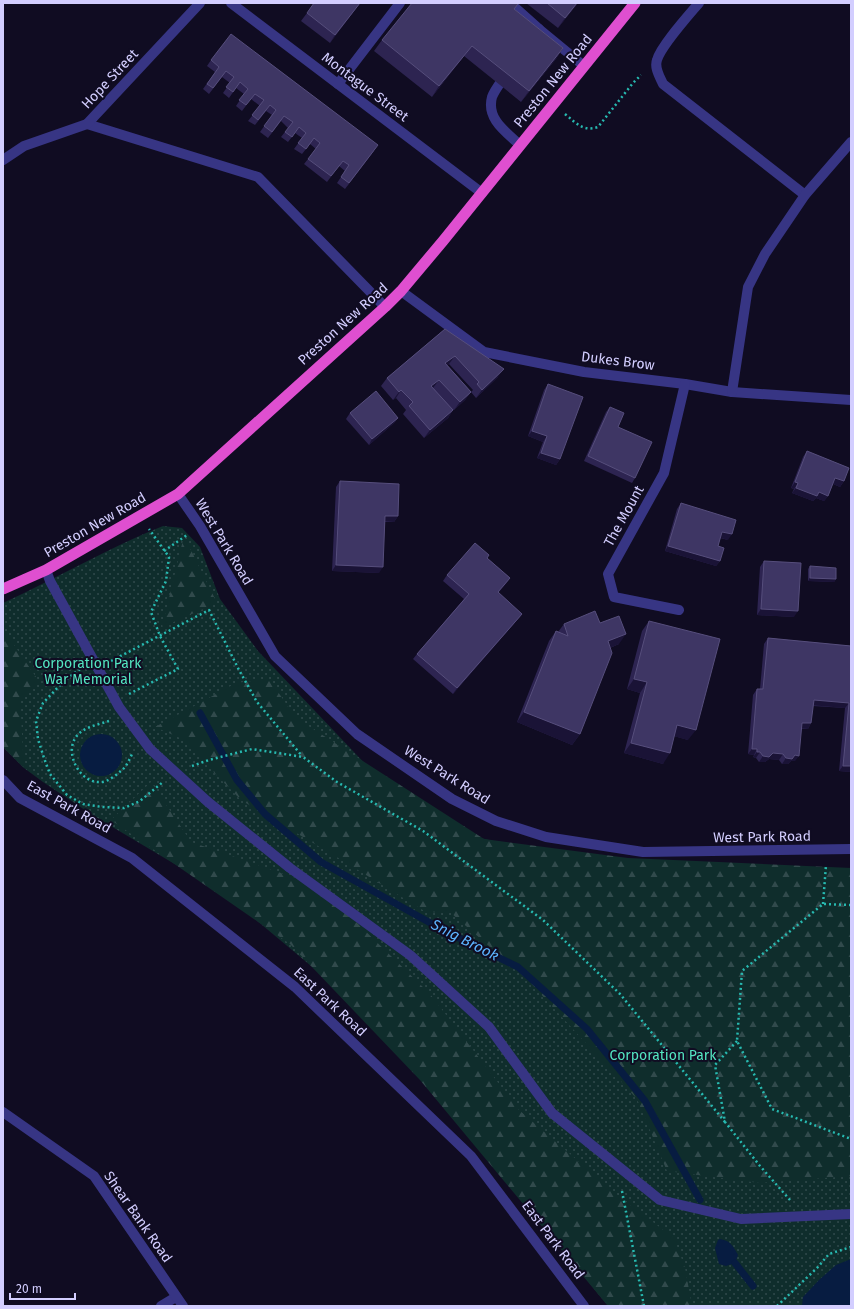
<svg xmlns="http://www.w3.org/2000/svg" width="854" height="1309" viewBox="0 0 854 1309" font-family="'Fira Sans',sans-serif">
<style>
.grass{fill:url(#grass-dots)}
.forest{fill:url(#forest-firs)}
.water{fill:#071c41}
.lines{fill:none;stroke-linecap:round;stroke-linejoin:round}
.stream{stroke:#071c41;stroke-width:7}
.path{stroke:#27b9b0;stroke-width:2.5;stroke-dasharray:2 3;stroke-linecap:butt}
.service{stroke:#373584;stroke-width:10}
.pedestrian{stroke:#373584;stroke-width:10}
.minor{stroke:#373584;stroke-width:10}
.trunk{stroke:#df4fd0;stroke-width:11}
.wall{fill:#2d2451}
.shaded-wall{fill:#1a1336}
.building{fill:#3e3664;stroke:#564e7c}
.labels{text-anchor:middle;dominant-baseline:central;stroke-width:4;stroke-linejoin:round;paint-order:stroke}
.street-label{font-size:14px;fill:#d3ceff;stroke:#100c22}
.park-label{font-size:14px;fill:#53e5c1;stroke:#100c22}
.water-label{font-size:15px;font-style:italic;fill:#5cb4ff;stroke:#100c22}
</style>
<defs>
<pattern id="grass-dots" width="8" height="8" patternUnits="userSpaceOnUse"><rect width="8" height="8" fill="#0f2d2c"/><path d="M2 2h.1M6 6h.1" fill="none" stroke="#314a4c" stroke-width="1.8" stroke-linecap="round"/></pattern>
<pattern id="forest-firs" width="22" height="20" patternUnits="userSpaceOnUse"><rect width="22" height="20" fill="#0f2d2c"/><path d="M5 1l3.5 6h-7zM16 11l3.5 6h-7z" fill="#314a4c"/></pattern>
</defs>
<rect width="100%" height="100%" fill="#100c22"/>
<path class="grass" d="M163,526l19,2 18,19 20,52 38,52 114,120 92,63 122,29 265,14v429h-243l-237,-290 -146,-122 -131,-78 -51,-34 -19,-14 -21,-21v-144c54,-25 105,-55 160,-77z"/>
<g class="forest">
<path d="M184,536l33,67 -55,24z"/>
<path d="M3,636h5l30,44 -18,20 4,68 -21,-21z"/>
<path d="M269,679l27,39 188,121 144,19 223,10v308l-91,7 -93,-12 -30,-72 -109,-119 -77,-67 -25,-1 -81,-50 -104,-62 -61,-62 -25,-11 43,-23 38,-21z"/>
<path d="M151,782l40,60 128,44 111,108 89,116 102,88 53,40 11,30 7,38h-84l-188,-226 -130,-136 -179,-124z"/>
</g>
<g class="water">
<circle cx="101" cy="755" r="21"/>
<path d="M720,1239c11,2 13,7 18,16l-3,8 -9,3 -7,-2 -4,-16 3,-8z"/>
<path d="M851,1259v47h-49l1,-9 16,-17 17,-15z"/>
</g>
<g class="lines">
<g class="stream">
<path d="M200,713l37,67 28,34 56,48 122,68 75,37 69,62 58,72 55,99"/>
<path d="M735,1263l18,23"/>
</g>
<g class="path">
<path d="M565,114c11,9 18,18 33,13l35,-44 8,-8"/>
<path d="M164,551l23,-16"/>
<path d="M111,661l98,-51 30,60 18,32 45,54"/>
<path d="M80,669l-16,12 -21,22 -7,18 2,18 6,19 6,16 17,21 16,9 19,3 22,1 16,-7 23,-19"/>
<path d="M129,694l49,-25 -18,-33 -9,-24 15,-31 3,-24 -20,-28"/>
<path d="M109,721c-12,4 -26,6 -33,16 -12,16 4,47 25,45 7,0 15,-7 21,-12 5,-4 8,-12 11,-18"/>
<path d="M192,766l17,-6 43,-11 51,8 34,25 86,49 120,89 77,74 105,128"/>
<path d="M823,904l3,-39"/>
<path d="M851,905l-28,-1 -81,67 -5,70 35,68 79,30"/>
<path d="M737,1041l-22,24 10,57 35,44 30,34"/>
<path d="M622,1191l22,115"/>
<path d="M777,1306l40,-38 12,-14 22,-7"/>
</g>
<g class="service">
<path d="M510,3l29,26"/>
<path d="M699,3c-11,13 -38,43 -42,57 -3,8 3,17 6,24l142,111"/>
<path d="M532,40l7,-11 45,37"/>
<path d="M507,73c-5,8 -12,16 -15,24 -6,22 14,35 28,48"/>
<path d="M338,84l62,-81"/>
<path d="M87,124l171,53 127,130"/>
<path d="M161,1306l15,-9"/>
</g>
<path class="pedestrian" d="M46,570l4,11 69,126 31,42 58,53 82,66 120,87 79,72 63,86 108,87 81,19 110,-5"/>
<g class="minor">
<path d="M231,3l251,190"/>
<path d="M3,160l21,-14 63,-22 113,-121"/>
<path d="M401,291l83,61 100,20 101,12 47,8 119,8"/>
<path d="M732,392l16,-105 17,-33 40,-59 46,-53"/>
<path d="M178,494l22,32 75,130 82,78 95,65 44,22 50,16 97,15 208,-3"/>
<path d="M679,610l-65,-13 -6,-23 56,-101 21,-89"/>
<path d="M3,780l17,18 112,60 163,129 176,169 113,150"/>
<path d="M3,1112l91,64 89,130"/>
</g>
<path class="trunk" d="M3,589l43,-19 132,-76 207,-187 16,-16 42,-50 192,-238"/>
</g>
<g class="wall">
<path d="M360,3l-30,40 -29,-22 6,-8z"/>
<path d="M526,3h52l-20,25z"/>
<path d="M514,9l49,39 -7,11 -35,43 -57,-46 -32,41 -58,-46 8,-11z"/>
<path d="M211,60l163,91 -29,38 -8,-6 8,-12 -6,-5 -12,16 -23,-18 12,-15 -6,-5 -8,10 -8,-5 8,-11 -7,-5 -7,9 -7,-5 7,-9 -7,-7 -13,17 -8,-6 12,-17 -6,-4 -11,14 -7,-4 12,-15 -9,-7 -9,12 -6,-5 8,-12 -8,-6 -7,10 -6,-5 7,-10 -8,-6 -13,17 -6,-5 12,-17 -8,-6z"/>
<path d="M445,329l53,48 -22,21 -5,-6 2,-2 -24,-26 -2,1 24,27 -6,8 -11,10h-1l-5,8 -24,20 -21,-24 3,-4 -10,-12 -3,2 -12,-14 6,-8z"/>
<path d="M548,384l12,75 -4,6 -19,-7 6,-16 -15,-6 16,-46z"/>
<path d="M610,407l8,20 17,51 -3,5 -48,-22 22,-49z"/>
<path d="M350,413l48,5 -4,5 -25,22 -23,-26z"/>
<path d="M807,451l37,30 -4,6 -7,-3 -5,12 -4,5 -8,-3 -3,3 -21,-8 2,-4 -3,-1 12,-31z"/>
<path d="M340,481l58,35 -4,6h-9l-6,51 -47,-2 4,-84z"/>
<path d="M681,503l47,37 -8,-2 -2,8 2,15 -4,5 -51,-15 12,-42z"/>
<path d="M487,558l23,20 -12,15 24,21 -4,5 -65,75 -40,-35 4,-5 47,-55 -21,-18 4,-6z"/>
<path d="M764,561l30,56 -37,-2 3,-48z"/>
<path d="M810,566l26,13 -2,3 -26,-1v-12z"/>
<path d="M649,621l39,119 -14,-4 -11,28 -39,-11 16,-60 -13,-4 15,-58z"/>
<path d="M600,623l19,21 -9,4 -30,86 -8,11 -55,-23 32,-81 7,-10 2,1 6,-8z"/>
<path d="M768,638l82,8 1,-4v130l-12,-1 6,-63 -32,-2 -2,17 -3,6h-7l-6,32h-4l-3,3h-6l-3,-4 -10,-1 -4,3h-6l-3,-4 -3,-1 1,-2 -6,-1 5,-59 4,-6h3l4,-45z"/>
</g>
<g class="shaded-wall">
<path d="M360,3l-5,7 -25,33 5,-8z"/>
<path d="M577,3h1l-20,25 7,-10z"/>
<path d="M472,46l-8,10 -32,41 7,-11z"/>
<path d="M563,48l-7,11 -35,43 8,-11z"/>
<path d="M455,356l-6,8 -10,7 6,-8z"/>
<path d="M504,369l-6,8 -22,21 6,-8z"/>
<path d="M439,380l-6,8 -2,-2z"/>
<path d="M401,390l-5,8 -3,2 6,-8z"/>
<path d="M471,392l-6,8 -11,10 6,-8z"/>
<path d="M453,410l-5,8 -24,20 6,-8z"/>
<path d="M398,418l-4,5 -25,22 3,-6z"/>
<path d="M532,431l15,5 -4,6 -15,-6z"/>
<path d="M541,453l19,6 -4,6 -19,-7z"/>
<path d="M835,478l9,3 -4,6 -9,-4z"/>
<path d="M795,482l3,1 -4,6 -3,-1z"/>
<path d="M796,488l23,4 9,4 -4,5 -8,-3 -3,3 -21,-8z"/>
<path d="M385,516h13l-4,6 -12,-1z"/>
<path d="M722,532l10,2 -4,6 -10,-3z"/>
<path d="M668,546l52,15 -4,5 -51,-15z"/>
<path d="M336,565l47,2 -4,6 -47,-2z"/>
<path d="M510,578l-4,6 -12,14 4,-6z"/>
<path d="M810,578l26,1 -2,3 -26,-1z"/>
<path d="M761,609l37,2 -4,6 -37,-2z"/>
<path d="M522,614l-4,5 -65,75 4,-6z"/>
<path d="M626,634l-7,10 -19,8 8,-11z"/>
<path d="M634,679l13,3 -7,11 -13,-4z"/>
<path d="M814,700l35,3 -4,5 -35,-3z"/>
<path d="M524,712l56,22 -8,11 -55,-23z"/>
<path d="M802,723h9l-3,6 -10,-1z"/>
<path d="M677,725l19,5 -8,10 -18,-5z"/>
<path d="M631,743l39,10 -7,11 -39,-11z"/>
<path d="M752,749h5l-3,6 -6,-1z"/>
<path d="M757,752h3l-4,6 -3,-1z"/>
<path d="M773,753l10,1 -4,6 -10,-1 -4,3h-6l4,-6z"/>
<path d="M795,755l4,1 -4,5h-4l-3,3h-6l4,-6z"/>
<path d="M843,766h8v6l-12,-1z"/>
</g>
<g class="building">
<path d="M314,3h46l-25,32 -28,-22z"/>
<path d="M412,3h104l2,1 -4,5 49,39 -34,43 -57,-45 -33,40 -57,-46z"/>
<path d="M547,3h30l-12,15z"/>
<path d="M231,34l147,111 -29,38 -8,-6 8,-12 -6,-4 -12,15 -23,-17 12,-16 -6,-5 -8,11 -8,-6 8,-10 -7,-6 -7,10 -7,-5 8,-10 -9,-6 -12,16 -8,-6 12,-16 -6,-5 -12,15 -6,-5 12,-15 -9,-6 -9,11 -7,-5 9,-11 -8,-7 -7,10 -7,-5 8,-10 -8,-6 -13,17 -6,-4 12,-17 -8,-7z"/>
<path d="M445,329l59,40 -22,21 -5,-6 2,-2 -24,-26 -10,7 26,29 -11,10 -21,-22 -8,6 22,24 -23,20 -21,-24 4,-4 -12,-12 -2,2 -12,-14z"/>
<path d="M548,384l35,13 -23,62 -19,-6 6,-17 -15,-5z"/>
<path d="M376,391l22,27 -26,21 -22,-26z"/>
<path d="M610,407l14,6 -6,14 34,15 -17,36 -47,-22z"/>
<path d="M807,451l42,17 -5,13 -9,-3 -7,18 -9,-4 -2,4 -21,-8 2,-5 -3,-1z"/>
<path d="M340,481l59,3 -1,32h-13l-2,51 -47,-2z"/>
<path d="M681,503l55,17 -4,14 -10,-2 -4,14 6,2 -4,13 -52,-15z"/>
<path d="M475,543l14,12 -2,3 23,20 -12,14 24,22 -65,74 -40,-34 52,-60 -22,-19z"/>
<path d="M764,561l37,2 -3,48 -37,-2z"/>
<path d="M810,566l26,2v11l-26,-1z"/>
<path d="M595,611l5,12 19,-7 7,18 -18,7 4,12 -32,81 -56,-22 32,-81 12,5 -4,-12z"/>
<path d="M649,621l71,18 -24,91 -19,-5 -7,28 -39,-10 16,-61 -13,-3z"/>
<path d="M768,638l83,8v120h-8l6,-63 -35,-3 -3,23h-9l-3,33 -4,-1 -3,4 -6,-1 -3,-4 -10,-1 -4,4 -6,-1 -3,-4h-3v-3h-5l5,-60h6z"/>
</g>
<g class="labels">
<g class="street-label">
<text transform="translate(110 79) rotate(-47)">Hope Street</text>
<text transform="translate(553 81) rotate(-51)">Preston New Road</text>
<text transform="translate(365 87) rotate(37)">Montague Street</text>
<text transform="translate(343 324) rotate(-42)">Preston New Road</text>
<text transform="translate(618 361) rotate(7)">Dukes Brow</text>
<text transform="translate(624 516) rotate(-61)">The Mount</text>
<text transform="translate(95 525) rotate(-30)">Preston New Road</text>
<text transform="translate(224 542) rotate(59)">West Park Road</text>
<text transform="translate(447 775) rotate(32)">West Park Road</text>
<text transform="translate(69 807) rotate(29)">East Park Road</text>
<text transform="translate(762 837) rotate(-1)">West Park Road</text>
<text transform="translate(330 1002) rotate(43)">East Park Road</text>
<text transform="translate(138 1217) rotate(55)">Shear Bank Road</text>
<text transform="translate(553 1240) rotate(53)">East Park Road</text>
</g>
<g class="park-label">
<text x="88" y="663">Corporation Park<tspan x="88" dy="16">War Memorial</tspan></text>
<text x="663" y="1055">Corporation Park</text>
</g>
<g class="water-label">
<text transform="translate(465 940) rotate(27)">Snig Brook</text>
</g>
</g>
<rect width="854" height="1309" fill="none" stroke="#d3ceff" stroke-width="8"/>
<path d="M10 1293v6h65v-6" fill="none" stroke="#d3ceff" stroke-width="2"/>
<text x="16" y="1293" font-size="12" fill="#d3ceff" stroke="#100c22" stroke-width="3" paint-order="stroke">20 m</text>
</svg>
